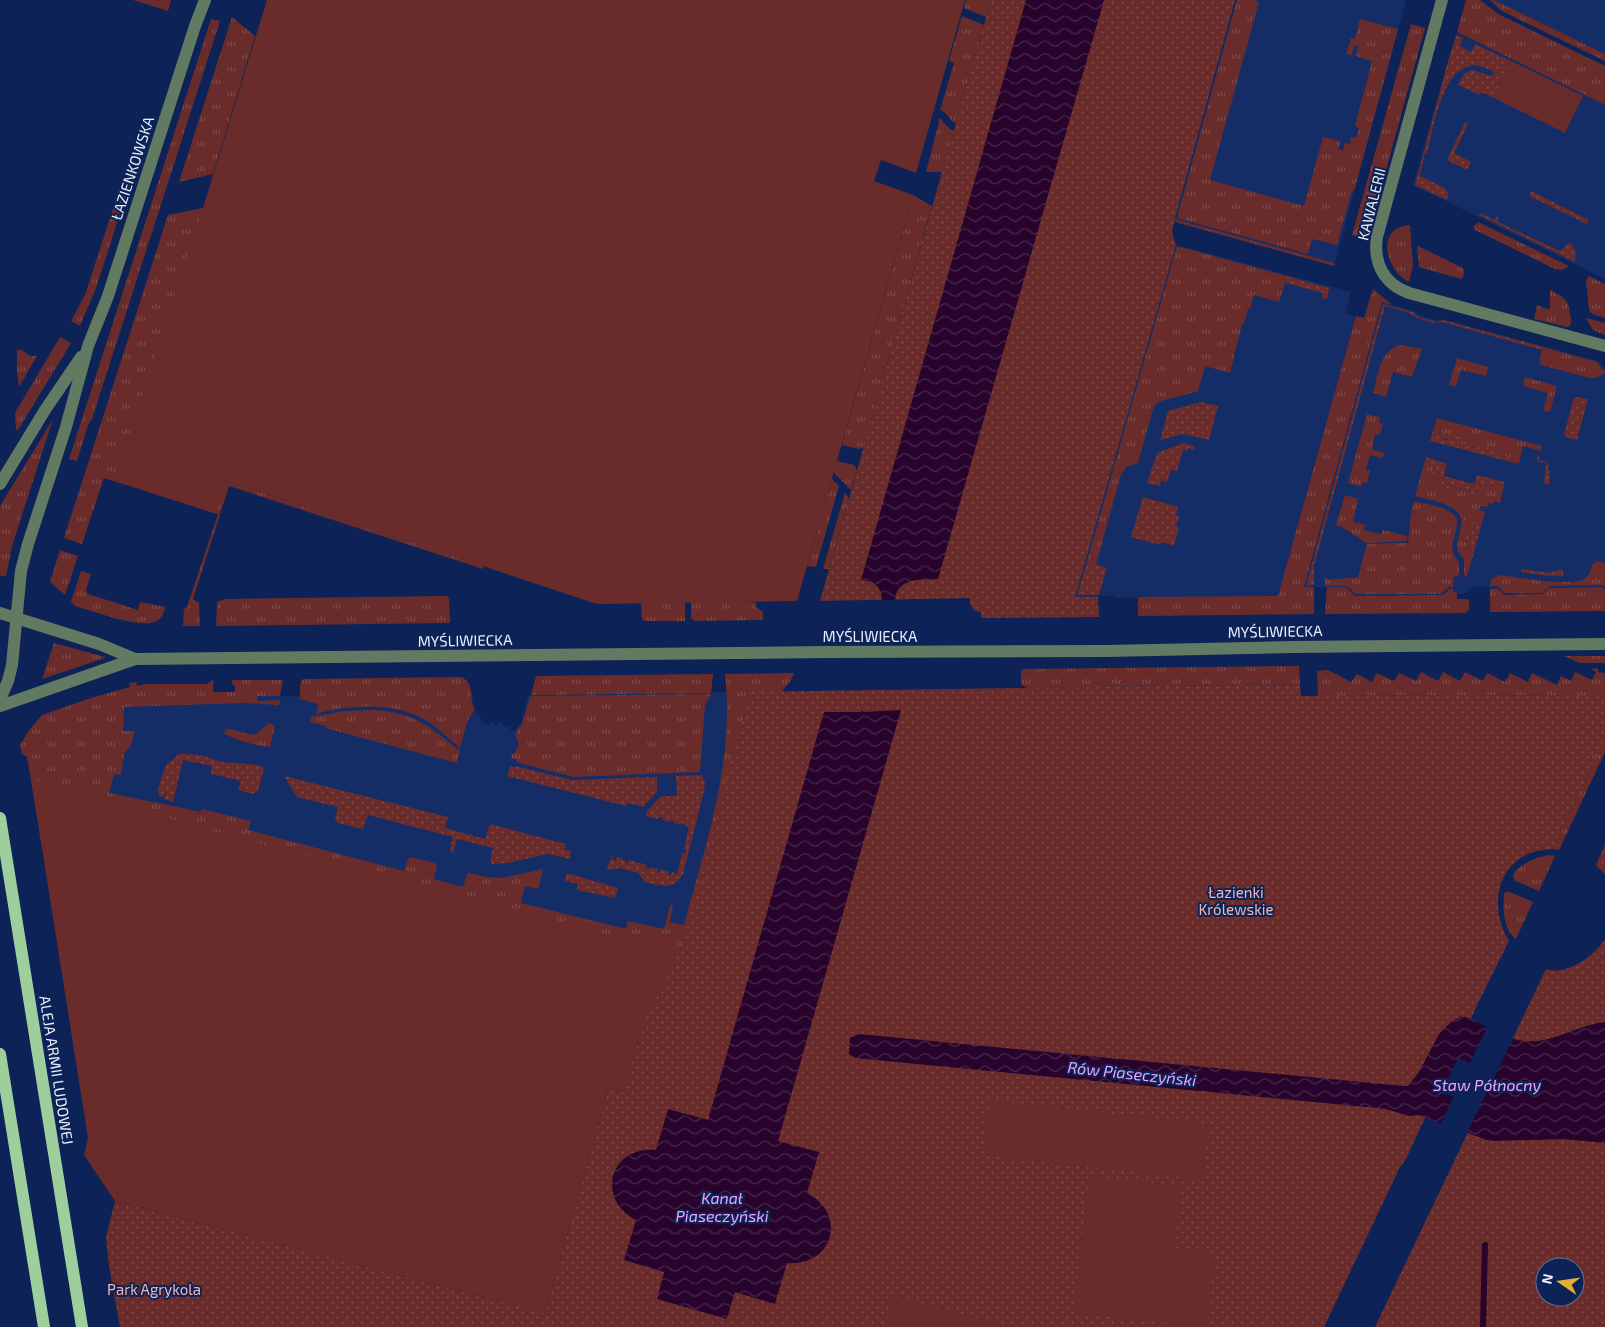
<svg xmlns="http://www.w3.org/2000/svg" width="1605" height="1327" viewBox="0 0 1605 1327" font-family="'Exo 2',sans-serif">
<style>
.built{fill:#142d67}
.grass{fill:url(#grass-tufts)}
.park{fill:url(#park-dots);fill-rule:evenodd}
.pitch{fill:#692c2a}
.water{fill:url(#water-waves)}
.pier{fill:#0d2357}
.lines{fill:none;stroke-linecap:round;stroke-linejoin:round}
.stream{stroke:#28032c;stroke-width:6}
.minor{stroke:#637a62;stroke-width:12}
.major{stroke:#9ece9c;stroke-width:12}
.labels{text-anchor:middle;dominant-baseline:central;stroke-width:4;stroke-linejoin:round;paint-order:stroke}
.street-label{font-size:15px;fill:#e7eefb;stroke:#0d2357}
.park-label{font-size:15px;fill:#f1b6b1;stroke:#0d2357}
.water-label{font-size:16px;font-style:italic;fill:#f0a3f6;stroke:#0d2357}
</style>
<defs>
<pattern id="grass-tufts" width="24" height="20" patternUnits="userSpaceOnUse" patternTransform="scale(1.25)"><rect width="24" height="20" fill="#692c2a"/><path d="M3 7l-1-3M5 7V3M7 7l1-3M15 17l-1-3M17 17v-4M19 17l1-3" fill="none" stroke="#7e4b4a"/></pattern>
<pattern id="park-dots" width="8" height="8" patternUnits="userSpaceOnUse" patternTransform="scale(1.25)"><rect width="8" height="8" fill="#692c2a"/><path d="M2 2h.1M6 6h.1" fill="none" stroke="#7e4b4a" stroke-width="1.8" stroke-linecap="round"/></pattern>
<pattern id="water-waves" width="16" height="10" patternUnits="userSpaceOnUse" patternTransform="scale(1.25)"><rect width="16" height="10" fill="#28032c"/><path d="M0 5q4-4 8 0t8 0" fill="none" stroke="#47284c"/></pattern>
</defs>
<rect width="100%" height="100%" fill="#0d2357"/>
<g class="built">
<path d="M1236,0h170l-71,263 -160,-44z"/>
<path d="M1494,0h111v54z"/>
<path d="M1456,32l149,73v174l-192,-94z"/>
<path d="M1176,245l175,47 -6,21 11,3 -78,280 -163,2v-2l-17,-1v2h-23z"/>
<path d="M1382,302l32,9 5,4 18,5 6,-1 155,42 7,7v221l-3,-2 -52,1 -8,6 -38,1 -6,-7 -23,-1 -7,2v4h-4v1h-7l-1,-1h-3v-4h-4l-7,6 -87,1 -9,-9h-42z"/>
<path d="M750,692l-68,255 -606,-157 -30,-76 115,-18h119l193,3 -1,6 13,19 4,1 1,-3 5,1v2l6,-3 4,6 1,-2 5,1 -1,3 4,1 7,-7 7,-28 6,-2z"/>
</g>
<g class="grass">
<path d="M966,0h25l-5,17 -22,-9z"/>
<path d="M1237,0h16l6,2 -49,178 94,26 19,-69 18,4 -3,8 5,1 2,-7 5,1 1,-7 5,1 3,-10 -4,-2 17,-65 -16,-5 2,-10h-4l-2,9 -6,-1 5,-16 4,1 5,-20 38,10 -44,162h-2l-15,54 -25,-6 -4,15 -131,-36z"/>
<path d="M1466,0h14l18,14 107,52v39l-148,-73z"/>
<path d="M1490,0h4l111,54v7l-105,-51z"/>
<path d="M962,16l22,9 -28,98c-7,-3 -9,-11 -16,-13l14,-47 -5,-2z"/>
<path d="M232,17l23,19 -42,138 -34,8z"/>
<path d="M211,19l9,2 -128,398 -4,6 -11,36 -8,-2z"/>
<path d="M1411,24l14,4 -58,211 -15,-4z"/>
<path d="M938,118c7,3 9,11 16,13l-12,41h-16l13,-50z"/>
<path d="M121,184l8,2 -33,102 -16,38 -9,-5 14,-26z"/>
<path d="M913,195l19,11 -68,241 -5,2 -17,-4z"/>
<path d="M203,208l13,274 11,-1 257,85 -1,3 -254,-83 -36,113 6,4 1,23h-17l1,-17 3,-2 31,-93 -114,-36 -22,66 -18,-6 104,-323z"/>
<path d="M1175,219l160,44 -1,3 -159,-44z"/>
<path d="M1478,222l91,44 -7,4 -7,-1 -80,-39 -2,-3z"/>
<path d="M1410,225l3,40 -4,17c-24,-12 -34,-55 1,-57z"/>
<path d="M1177,246l110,30 -8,26 -25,-7 -4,14h-2l-4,15h-2l-12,49 -25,-7 -7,25 -37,10 -5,3 -3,5 -15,54 -12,4 -5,8 -25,89 -10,1z"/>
<path d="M1418,246l45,22 1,3 -1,6 -2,2 -42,-12 -2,-20z"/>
<path d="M1589,276l16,8v34l-13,-4 -3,-4 -3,-30z"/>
<path d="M1373,289l19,16 -10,-3 -78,285h10v27l-176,2v-19l140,-1 78,-280 8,2z"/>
<path d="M1550,290c12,6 19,9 20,24 1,5 2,8 0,12l-3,1 -33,-8 3,-14 12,5 1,-3z"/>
<path d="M1586,318l19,5v12l-12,-5z"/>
<path d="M60,337l11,6 -53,87h-2l-1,-17z"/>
<path d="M1401,345l21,4 -10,28 -19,-5 -7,25 -13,-4c5,-18 7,-44 28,-48z"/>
<path d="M1543,347l54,15 6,8h2v3l-9,5h-6l-49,-13 -2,-2z"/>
<path d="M17,350h5l8,6h7l-18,31 -2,-15z"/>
<path d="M1457,358l31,9 -2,9 -25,-6 -5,17 -7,-2z"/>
<path d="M1525,377l32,9 -7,26 -7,-1 5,-18 -25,-7z"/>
<path d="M1367,414l13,3 -1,6 4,1 -3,11 -5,-1 -3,15 12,4 -2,5 -12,-3 -4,15 4,1 -3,12 -4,-1 -2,5 -13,-4z"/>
<path d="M1437,418l105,28 -1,5 -18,-5 -4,18 -8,-2v-3l-5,-1v-2l-12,-3 1,-3 -16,-4 -1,2 -15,-4 1,-5c-8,-1 -15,1 -23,-1l-1,-8 -6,-2z"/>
<path d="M53,419l-41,127 -6,30h-6v-70z"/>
<path d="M837,461l17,4 3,5 -6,20 -17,-17z"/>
<path d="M1425,461l10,2 7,18v5l8,3 1,-3 26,7 2,-8 7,-1 11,3 1,-3 6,1 -4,18 -6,-2 -1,3 -4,-1 -1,4 -8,-1 -1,4 6,2 -3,10 -8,-1v8l-10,9 -5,-2 3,-17c-8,-17 -30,-18 -47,-23z"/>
<path d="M832,479l7,7 -23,81 -9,-1z"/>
<path d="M845,493l4,5 -20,71h-6z"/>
<path d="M1345,495l13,4 -5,23 12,3 -1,5 17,4 2,-4 24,6v5l-41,2 -24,-16 -6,-2z"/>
<path d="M1414,501c14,4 35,5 43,18 1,19 -12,25 2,43v14l-6,1v10h-4l-8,7h-85l-9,-8h-22v-9l3,3 30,-3 9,-33 41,-1 3,-29h6l-6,-1z"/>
<path d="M1458,539l9,3 1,8 6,2 -7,24 -3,1v-17l-7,-10z"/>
<path d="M60,550l18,6 -13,39 -15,-13z"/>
<path d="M1596,561l9,2v24l-2,-2 -54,1 -7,7h-37l-7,-7h-8l1,-7 8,-4c17,2 70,12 85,4 6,-4 7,-9 9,-16h2z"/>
<path d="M81,571l10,3 -5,16 2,4 50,16 2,-8 25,5c-1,7 -4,13 -11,15 -17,6 -61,-11 -79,-16l-4,-4z"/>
<path d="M1327,587h19l9,9 87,-1 8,-6 3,-1v4l4,1v6h9l3,1v9l-3,4 -141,1z"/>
<path d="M1602,587l3,2v22l-115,1v-23l8,-1 6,7 38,-1 7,-6z"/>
<path d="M447,596l2,3 1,24 -234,3 1,-22v-2l8,-3z"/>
<path d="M691,602h65v5l7,5v8l-69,1 -3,-3z"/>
<path d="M641,603h44v18h-41l-2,-2z"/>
<path d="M54,643l51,14v1l-63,21z"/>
<path d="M1564,656h41v7h-25z"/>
<path d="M1299,666l1,18 -269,4h-4l-6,-4v-13l2,-2z"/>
<path d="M1598,668v4l7,1v23l-132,-1 -155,1 -1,-25 11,-1 23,12 6,-8 15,8 5,-9 17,8 5,-8 17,8 5,-9 17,9 5,-9 17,9 5,-9 18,9 4,-8 18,9 5,-9 18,9 4,-9 25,12 4,-9 10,5 4,-9 17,8 4,-8 -5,-3z"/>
<path d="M794,673l-3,7 -11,14 -83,256 -55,76 13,-72 -613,-108 -15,-89 -5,-3 -2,-9 10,-16 12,-14 49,-17 39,-11 -1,-4 7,-1 1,4 9,-2h61l6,-4v12h22v-6l-3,-2v-4h51l-3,16h-23l1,5 22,-1 -1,5 -36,-2 -119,4 -1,24h12l-4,14 -7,9 -3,21 -7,-1 -5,19 92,19 1,-3 49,12 -3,9 156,41 4,-12 2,-2 25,6 2,4 -3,12 29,8 4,-13 2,-1 17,4 16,1 41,-9 -5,20 -13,-3 -4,17 105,26 2,-8 36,8 6,-23 3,-3 -3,19 14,3c22,-82 51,-165 41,-251z"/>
<path d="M713,674l-2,19 -180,2 5,-19z"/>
<path d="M461,677c15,6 7,22 14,32l-8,13 -7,26c-10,-9 -21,-19 -33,-27 -32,-19 -76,-17 -111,-7l2,-10 -18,-5v-15l3,-5z"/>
<path d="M711,694l-6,11 -5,67 -127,5 -57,-15 1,-3 -7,-1c5,-8 12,-10 6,-21l1,-7 5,-6 8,-27 5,-1z"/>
<path d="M375,710c41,3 55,17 85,41l-3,12 -132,-35v-2l-15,-4 1,-5 34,-6z"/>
<path d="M269,723l6,3 -5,21c-9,0 -39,-8 -46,-14l2,-4c10,0 19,5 29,6z"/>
<path d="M1605,738v14l-46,98 -7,-1 42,-86 -4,-2 5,-12 4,1z"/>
<path d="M1548,855l7,1 -16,35 -25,-11 -1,-5c7,-12 23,-17 35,-20z"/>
<path d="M1506,892h4l23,10 -17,37c-13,-9 -13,-31 -12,-45z"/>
</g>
<g class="park">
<path d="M991,0h244l-60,218 -3,14 4,13 -101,352h23l1,20 -118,1v-6l-6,-1 -5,-7v-6l-150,3z"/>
<path d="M1457,35l6,3 -3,8 11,6 4,-8 36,17 -17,37 -13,-6 -1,3 -22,-10 6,-11 8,-4 20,6 2,-4c-7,-3 -15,-8 -23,-6 -29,4 -38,63 -44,88l-2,-1 -5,23 25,12 3,5 -1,7 -32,-15 34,-127z"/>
<path d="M1465,122l3,2 -14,29 17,9 -4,8 -20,-10z"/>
<path d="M1531,191l58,29 -2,4 -58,-28z"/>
<path d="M1481,213l13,7 4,-4v6l62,29 10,-9 6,9 -1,11 -96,-47z"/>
<path d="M1287,276l42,12 -2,11 -5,-1 1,-5 -37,-10z"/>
<path d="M1383,304l30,8 5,5 19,5 6,-2 100,27 -1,3 -100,-28c-12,3 -24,-4 -34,-9 -7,-3 -15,-5 -23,-7l-71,260v19l-8,1z"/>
<path d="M1577,397l11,2 -11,41 -11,-3 -2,-3 10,-36z"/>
<path d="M1201,402l17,4 -9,34 -26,-6 -23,6 8,-29z"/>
<path d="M1434,428l6,2 -1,3 3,1v5l6,1 1,-4 5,2 1,-2 9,2 -1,6 14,4 2,-3 16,5 -1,3 12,3v2l6,1 -1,3 -81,-21z"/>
<path d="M1183,443l12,3 -1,4 -6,-2 -1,3 -4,-1 -6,21 -6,-1 -4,12 -6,-2 -1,6 -13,-3 10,-30z"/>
<path d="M1539,452v8l9,3v7l2,1 -1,14 -5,-2 2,-20 -9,-2z"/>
<path d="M1426,457l21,7 -3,12 30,8 3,-9 28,7 -1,3 -5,-1 -1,3 -12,-3 -1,2 -6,-1 -2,7 4,2v3l-10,-3v-3l-19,-5 -1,3 -10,-3 1,-5 -3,-1 1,-5 -8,-2 3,-9 -10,-3z"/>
<path d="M1143,497l35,10 -2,8 3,2 -3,10 3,1 -5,18 -12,-4 -2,3 -29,-8z"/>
<path d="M1474,520l8,2 -8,30 -6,-2 1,-3 -3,-1 1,-4 -9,-3 1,-3 4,2 1,-3h4l2,-7 4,1 1,-3 -6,-1 1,-3 4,1z"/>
<path d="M1096,564l11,4 -8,27h-22l9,-30z"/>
<path d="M1521,569l29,4 12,-4 2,7h-15l-28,-4z"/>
<path d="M1300,684l1,12 172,-1 132,1v42l-6,13 -4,-2 -5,12 4,2 -42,86c-5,1 -10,1 -15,2 -42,11 -48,58 -28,90l-31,62 -72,156 -6,8 -76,160h-1204l-11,-61 -3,-29 9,-36 430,112 63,-225 16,4 18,-66 40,-79 68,-255z"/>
<path d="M179,754c10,0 19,0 28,3 5,2 10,4 15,5 14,2 31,0 42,6l-6,23 -5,3 -15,-4 3,-9 -30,-7 1,-8 -29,-6 -10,42 -9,-3 2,-6h-2l-1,4 -5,-1 1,-4 -2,-1 9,-26z"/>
<path d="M510,766l5,1v-1l57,14 130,-5 3,7 -1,9 -21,83 -7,9 -9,3 -10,-1 -12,-3 -7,-9 -18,-5 -13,2 4,-14h2l-1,3 4,2 1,-4 8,3v2l3,1 1,-3 18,5 -1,3 4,1 1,-2 7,2v3h2l1,-3 8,3 -1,2 3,1 1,-3 5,2 5,-21 3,1 1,-4 -2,-1 5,-22 -5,-1 1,-2 -4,-1v2l-7,-2v-2l-3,-1 -1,2 -8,-2 1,-2 -4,-1 -1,2 -12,-3 1,-5 14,-15h16l-1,-20 -19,1v15l-14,15 -16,-4 -1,3 -119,-30z"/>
<path d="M284,776l164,41 -3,11 40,11 5,-15 76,20 -1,6 6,1 -1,8 -22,-5 -40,9 -16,1 -2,-3 3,-13 -36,-9 -3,12 -2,2 -2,-4 3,-12 -85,-22 -5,14 -25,-6 -3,-5 3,-11 -41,-10z"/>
<path d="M1605,845v29l-9,-9z"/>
<path d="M567,873l51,15 -3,10 -38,-8 1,-6 -13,-3z"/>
<path d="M1605,939v388h-230l171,-358c21,7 49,-13 59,-30zM1545,1267h30v30h-30z"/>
</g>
<g class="pitch">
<path d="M133,0h38l-3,11z"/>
<path d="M267,0h698l-49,173 -35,-13 -7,21 39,14 -116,406 -200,3 -370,-123 -11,33 -102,-34 89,-272z"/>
<path d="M1511,61l72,35 -18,37 -71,-35z"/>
<path d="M31,779l38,10h7l124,39 297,75 30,10v2l94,23v2l13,3 2,-5 46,9 -40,79 -18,66 -16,-4 -63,225 -430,-112 -31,-46 4,-17z"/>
<path d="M989,1100l220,24 -6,56 -219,-25z"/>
<path d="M1089,1176l92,10 -6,62 40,5 -8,74h-43l2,-4 -92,-10z"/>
<path d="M893,1296l3,1 118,30h-129z"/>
</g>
<g class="water">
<path d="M1026,0h78l-166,579c-17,1 -41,-2 -43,21h-13c0,-13 -9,-19 -21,-20z"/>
<path d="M863,710v2l38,-2 -123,431 41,11 -12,41c41,21 26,74 -20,70l-12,41 -40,-12 -8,27 -70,-20 7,-27 -40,-12 12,-40c-41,-21 -26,-75 20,-70l12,-41 40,11 116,-408h37z"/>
<path d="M1461,1016c11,2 16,6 25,11 9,6 22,11 32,13 30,7 58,-15 87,-18v121l-42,-4 -68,2 -8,-1 -60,-22 -8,-3 -10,1 -23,-7 -531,-51 -6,-4 1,-16 9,-4 545,52h4l11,-14 20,-38 11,-11z"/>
</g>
<path class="pier" d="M1488,1026l26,11 -48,98 -26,-10 14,-29 -13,-2 17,-36 12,5z"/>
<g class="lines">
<path class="stream" d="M1483,1327l2,-82"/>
<g class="minor">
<path d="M1442,0l-65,237c-4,26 7,47 32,56l196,53"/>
<path d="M0,484l45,-74 36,-53"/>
<path d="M0,613l99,31 36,15"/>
<path d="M0,699l8,-18 4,-16 9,-94 7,-27 38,-117 22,-81 20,-50 87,-270 10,-26"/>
<path d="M0,706l135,-47 694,-7 277,-1 186,-4 313,-3"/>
</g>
<g class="major">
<path d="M0,818l82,509"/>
<path d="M0,1054l44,273"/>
</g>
</g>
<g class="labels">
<g class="street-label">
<text transform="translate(132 168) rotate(-72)">ŁAZIENKOWSKA</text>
<text transform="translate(1371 204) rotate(-76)">KAWALERII</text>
<text transform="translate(1275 631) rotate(-1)">MYŚLIWIECKA</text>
<text x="870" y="636">MYŚLIWIECKA</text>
<text transform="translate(465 640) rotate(-1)">MYŚLIWIECKA</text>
<text transform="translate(57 1070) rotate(81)">ALEJA ARMII LUDOWEJ</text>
</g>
<g class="park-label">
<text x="1236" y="892">Łazienki<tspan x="1236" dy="17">Królewskie</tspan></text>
<text x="154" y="1289">Park Agrykola</text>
</g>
<g class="water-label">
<text transform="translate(1132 1073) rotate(6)">Rów Piaseczyński</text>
<text x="1487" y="1084">Staw Północny</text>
<text x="722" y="1197">Kanał<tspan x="722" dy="18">Piaseczyński</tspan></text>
</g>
</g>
<g transform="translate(1560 1282) rotate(283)"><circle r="24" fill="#0d2357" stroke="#647499"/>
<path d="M0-4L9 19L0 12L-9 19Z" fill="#e3ae34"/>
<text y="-8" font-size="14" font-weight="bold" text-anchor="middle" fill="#e7eefb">N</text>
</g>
</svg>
